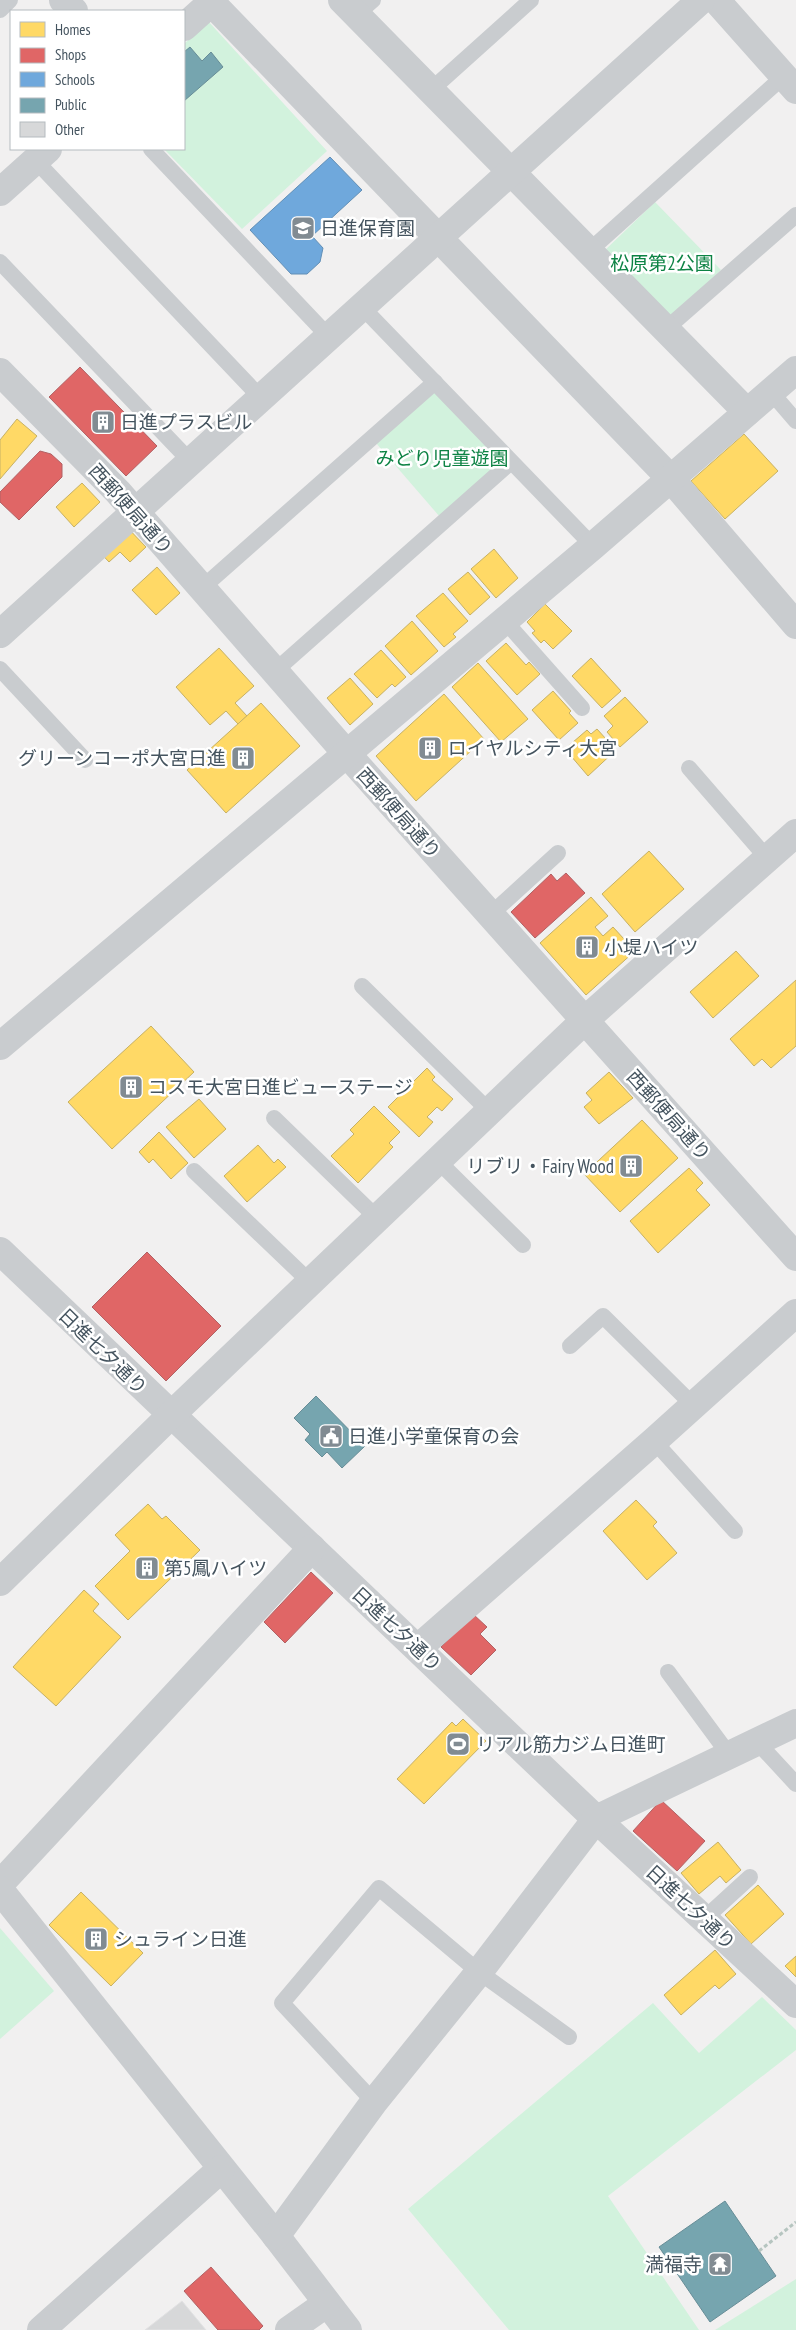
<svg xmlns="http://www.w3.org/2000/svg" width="796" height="2330" viewBox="0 0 796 2330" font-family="'PT Sans Narrow','Noto Sans JP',sans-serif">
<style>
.green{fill:#d2f2dd}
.homes{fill:#ffd966;stroke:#c7b164}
.shops{fill:#e06666;stroke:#b26164}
.schools{fill:#6fa8dc;stroke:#628fb6}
.public{fill:#76a5af;stroke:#678d97}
.building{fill:#d7d8d9;stroke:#e2e2e3}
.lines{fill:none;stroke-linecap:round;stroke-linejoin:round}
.path{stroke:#b6c5c0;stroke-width:3;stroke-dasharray:4 2.5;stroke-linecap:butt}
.service{stroke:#c9cccf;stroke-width:16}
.minor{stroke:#c9cccf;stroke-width:28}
.labels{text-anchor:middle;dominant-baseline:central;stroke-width:5;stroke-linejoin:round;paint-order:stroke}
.poi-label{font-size:19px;fill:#45545f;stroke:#fff;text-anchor:start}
.park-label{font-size:19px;fill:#0d8344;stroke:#fff}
.street-label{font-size:19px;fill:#45545f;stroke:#fff}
</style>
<rect width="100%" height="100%" fill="#f1f0f0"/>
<g class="green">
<path d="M208,21l119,130 -85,78 -78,-80h20v-105z"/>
<path d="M655,202l66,68 -54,52 -66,-68z"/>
<path d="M435,392l67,69 -62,56 -64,-74z"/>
<path d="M0,1928l54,63 -54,48z"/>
<path d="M762,1997l34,33v20l-188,146 91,134h-190l-101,-121 245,-206 46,50z"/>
<path d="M796,2279v51h-81z"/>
</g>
<g class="homes">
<path d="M17,419l20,17 -37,43v-39z"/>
<path d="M744,434l34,37 -53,48 -34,-38z"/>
<path d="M82,483l18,19 -26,25 -18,-20z"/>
<path d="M123,523l23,24 -16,15 -10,-10 -11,10 -13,-14z"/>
<path d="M494,549l24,29 -22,20 -25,-29z"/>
<path d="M157,567l23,26 -24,22 -24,-25z"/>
<path d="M468,572l22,25 -20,18 -22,-26z"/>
<path d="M443,593l25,28 -15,13 3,3 -12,10 -28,-31z"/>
<path d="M545,604l27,27 -19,18 -9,-9 -3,3 -9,-10 3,-2 -8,-9z"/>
<path d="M412,621l26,30 -27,24 -26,-29z"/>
<path d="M506,643l20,22 3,-3 11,12 -23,21 -31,-34z"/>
<path d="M219,648l35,38 -19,17 12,13 -9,8 -12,-13 -16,14 -34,-38z"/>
<path d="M381,650l25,27 -11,10 -3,-3 -15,14 -23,-24z"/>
<path d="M591,658l30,33 -19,17 -30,-32z"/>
<path d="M478,663l50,56 -27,23 -49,-55z"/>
<path d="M350,678l23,26 -23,21 -23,-27z"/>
<path d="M553,691l18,20 -2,2 9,10 -19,17 -27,-30z"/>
<path d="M444,694l40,45 -68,62 -40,-45z"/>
<path d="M625,697l23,25 -28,25 -13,-15 6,-6 -9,-10z"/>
<path d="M261,703l39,43 -74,67 -39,-43z"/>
<path d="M597,729l19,21 -28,26 -23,-27 22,-19 4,4z"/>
<path d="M649,851l35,38 -49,43 -33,-38z"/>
<path d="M591,897l17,19 -13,11 8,9 10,-9 22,24 -49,44 -46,-52z"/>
<path d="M736,951l23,25 -46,42 -23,-26z"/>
<path d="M796,980v66l-25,22 -9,-9 -8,7 -24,-27z"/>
<path d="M151,1026l43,46 -82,77 -44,-47z"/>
<path d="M427,1068l8,9 -3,3 21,19 -11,12 -5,-4 -10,10 6,5 -14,15 -31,-30z"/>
<path d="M609,1072l24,26 -34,26 -15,-17 8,-7 -6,-7z"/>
<path d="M199,1099l27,30 -32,29 -28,-31z"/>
<path d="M374,1106l26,26 -11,11 4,4 -35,36 -27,-27 23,-22 -4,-4z"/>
<path d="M642,1120l36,38 -58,54 -36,-38z"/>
<path d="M159,1132l29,31 -17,16 -18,-20 -4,4 -10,-11z"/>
<path d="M258,1145l16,18 4,-4 8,8 -39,35 -23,-26z"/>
<path d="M689,1168l14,15 -7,7 14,15 -52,48 -28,-32z"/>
<path d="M636,1500l21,22 -4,4 24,27 -30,27 -44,-49z"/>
<path d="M148,1504l14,15 4,-3 34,34 -72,70 -33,-34 35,-35 -15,-16z"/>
<path d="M84,1590l15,14 -6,7 28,26 -65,69 -43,-39z"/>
<path d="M463,1719l23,22 -62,63 -27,-25 55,-57 4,4z"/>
<path d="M718,1842l23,28 -15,13 -6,-7 -21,18 -18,-21z"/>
<path d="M758,1885l26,29 -33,30 -26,-29z"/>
<path d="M81,1892l62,61 -32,33 -62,-61z"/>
<path d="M715,1950l21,24 -17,15 -4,-4 -34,30 -17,-20z"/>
<path d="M796,1956v21l-11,-11z"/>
</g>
<g class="shops">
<path d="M80,367l77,79 -31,30 -77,-79z"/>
<path d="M40,451l11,3 11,10v13l-43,43 -19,-18v-10z"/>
<path d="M566,873l19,20 -50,45 -24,-26 40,-38 6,7z"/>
<path d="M147,1252l74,74 -55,55 -74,-74z"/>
<path d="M311,1572l22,21 -48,50 -21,-21z"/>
<path d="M473,1614l14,13 -7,7 16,16 -25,25 -30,-28z"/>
<path d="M661,1800l44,41 -28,30 -44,-40z"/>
<path d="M211,2267l52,59 -4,4h-41l-34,-39z"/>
</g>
<path class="schools" d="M330,157l32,33 -50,46 11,12 -3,14 -13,12h-16l-41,-44z"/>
<g class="public">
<path d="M190,47l12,14 9,-9 12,15 -39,34v-49z"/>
<path d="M316,1396l49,50 -23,22 -15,-16 -5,5 -17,-17 5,-6 -16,-16z"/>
<path d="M725,2201l51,75 -66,46 -51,-75z"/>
</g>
<path class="building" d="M182,2301l24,29h-61z"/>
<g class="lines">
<path class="path" d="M759,2251l37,-29"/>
<g class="service">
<path d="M0,10l10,-10"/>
<path d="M356,15l17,-15"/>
<path d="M431,90l100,-90"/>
<path d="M151,149l178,188"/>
<path d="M35,160l226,238"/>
<path d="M589,251l195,-175"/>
<path d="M0,262l191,200"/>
<path d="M362,307l231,239"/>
<path d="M666,329l130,-114"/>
<path d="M771,392l25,29"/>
<path d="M202,588l233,-206"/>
<path d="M504,620l78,88"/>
<path d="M0,669l85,91"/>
<path d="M275,671l236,-209"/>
<path d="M689,768l78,90"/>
<path d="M490,915l68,-62"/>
<path d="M362,986l127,125"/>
<path d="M274,1118l103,100"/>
<path d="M438,1161l85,84"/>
<path d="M194,1171l116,111"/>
<path d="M570,1346l33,-30 91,90"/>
<path d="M654,1441l81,90"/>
<path d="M668,1672l62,84"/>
<path d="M758,1743l38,41"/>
<path d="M704,1919l46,-42"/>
<path d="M374,2102l-92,-99 97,-115 100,84 90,65"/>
</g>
<g class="minor">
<path d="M63,0l11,11"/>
<path d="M209,0l462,479 125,146"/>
<path d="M342,0l405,412"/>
<path d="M716,0l80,90"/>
<path d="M184,27l30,-27"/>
<path d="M0,192l48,-43"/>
<path d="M0,372l118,120 229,262 449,503"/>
<path d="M0,634l701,-634"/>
<path d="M0,1046l593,-500 203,-176"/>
<path d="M0,1251l596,568 200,185"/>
<path d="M0,1582l170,-166 415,-396 211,-187"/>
<path d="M418,1648l236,-207 142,-128"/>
<path d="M0,1884l312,-336"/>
<path d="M0,1890l276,346 72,94"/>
<path d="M276,2236l98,-134 105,-130 117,-153 200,-96"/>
<path d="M41,2330l180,-161"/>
<path d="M289,2330l37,-26"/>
</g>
</g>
<defs>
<g id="school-square" transform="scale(1.25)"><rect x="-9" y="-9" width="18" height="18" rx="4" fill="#818b92" stroke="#fff"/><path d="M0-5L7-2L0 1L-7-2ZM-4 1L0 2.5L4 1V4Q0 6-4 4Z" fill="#fff"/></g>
<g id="building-square" transform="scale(1.25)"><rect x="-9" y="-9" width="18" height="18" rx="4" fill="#818b92" stroke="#fff"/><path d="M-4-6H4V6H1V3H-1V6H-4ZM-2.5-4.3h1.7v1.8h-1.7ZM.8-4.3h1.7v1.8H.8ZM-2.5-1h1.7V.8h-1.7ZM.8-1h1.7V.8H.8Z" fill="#fff"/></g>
<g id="civic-square" transform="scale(1.25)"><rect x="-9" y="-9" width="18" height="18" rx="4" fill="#818b92" stroke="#fff"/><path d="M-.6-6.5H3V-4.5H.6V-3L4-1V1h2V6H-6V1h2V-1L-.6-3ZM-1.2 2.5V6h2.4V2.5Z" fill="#fff"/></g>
<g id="stadium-square" transform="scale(1.25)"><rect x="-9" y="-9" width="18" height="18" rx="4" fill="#818b92" stroke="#fff"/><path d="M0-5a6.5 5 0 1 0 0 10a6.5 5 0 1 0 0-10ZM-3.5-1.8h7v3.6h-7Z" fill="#fff"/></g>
<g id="temple-square" transform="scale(1.25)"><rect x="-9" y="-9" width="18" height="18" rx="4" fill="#818b92" stroke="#fff"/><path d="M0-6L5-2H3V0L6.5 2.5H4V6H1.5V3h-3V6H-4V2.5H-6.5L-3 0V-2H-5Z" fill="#fff"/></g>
</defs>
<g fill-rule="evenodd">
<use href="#school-square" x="303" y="228"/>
<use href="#building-square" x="103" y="422"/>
<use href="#building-square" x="430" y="748"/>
<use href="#building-square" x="243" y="758"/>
<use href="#building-square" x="587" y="947"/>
<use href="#building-square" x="131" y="1087"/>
<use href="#building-square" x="631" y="1166"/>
<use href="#civic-square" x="331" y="1436"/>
<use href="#building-square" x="147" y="1568"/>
<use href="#stadium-square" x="458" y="1744"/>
<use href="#building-square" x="96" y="1939"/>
<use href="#temple-square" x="720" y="2264"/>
</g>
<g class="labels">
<g class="poi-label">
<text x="320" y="228">日進保育園</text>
<text x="120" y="422">日進プラスビル</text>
<text x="448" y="748">ロイヤルシティ大宮</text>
<text x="226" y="758" text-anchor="end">グリーンコーポ大宮日進</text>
<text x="604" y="947">小堤ハイツ</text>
<text x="148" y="1087">コスモ大宮日進ビューステージ</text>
<text x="614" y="1166" text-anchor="end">リブリ・Fairy Wood</text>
<text x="348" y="1436">日進小学童保育の会</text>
<text x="164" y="1568">第5鳳ハイツ</text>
<text x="476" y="1744">リアル筋力ジム日進町</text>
<text x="114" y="1939">シュライン日進</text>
<text x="702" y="2264" text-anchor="end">満福寺</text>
</g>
<g class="park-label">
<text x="662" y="263">松原第2公園</text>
<text x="442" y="458">みどり児童遊園</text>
</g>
<g class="street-label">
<text transform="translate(131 509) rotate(48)">西郵便局通り</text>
<text transform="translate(399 813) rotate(48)">西郵便局通り</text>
<text transform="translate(669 1115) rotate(48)">西郵便局通り</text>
<text transform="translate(103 1351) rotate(44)">日進七夕通り</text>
<text transform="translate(397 1629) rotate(43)">日進七夕通り</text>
<text transform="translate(691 1907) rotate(43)">日進七夕通り</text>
</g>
</g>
<rect x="10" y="10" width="175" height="140" fill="#ffffff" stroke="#b5bbbf"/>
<rect x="20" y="22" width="25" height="15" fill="#ffd966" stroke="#b5bbbf"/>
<text x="55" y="35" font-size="15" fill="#45545f">Homes</text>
<rect x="20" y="48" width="25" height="15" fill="#e06666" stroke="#b5bbbf"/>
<text x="55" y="60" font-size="15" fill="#45545f">Shops</text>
<rect x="20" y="72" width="25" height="15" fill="#6fa8dc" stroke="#b5bbbf"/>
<text x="55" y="85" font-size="15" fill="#45545f">Schools</text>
<rect x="20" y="98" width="25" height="15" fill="#76a5af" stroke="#b5bbbf"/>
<text x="55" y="110" font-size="15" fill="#45545f">Public</text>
<rect x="20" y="122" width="25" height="15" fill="#d7d8d9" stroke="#b5bbbf"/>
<text x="55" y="135" font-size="15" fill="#45545f">Other</text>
</svg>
